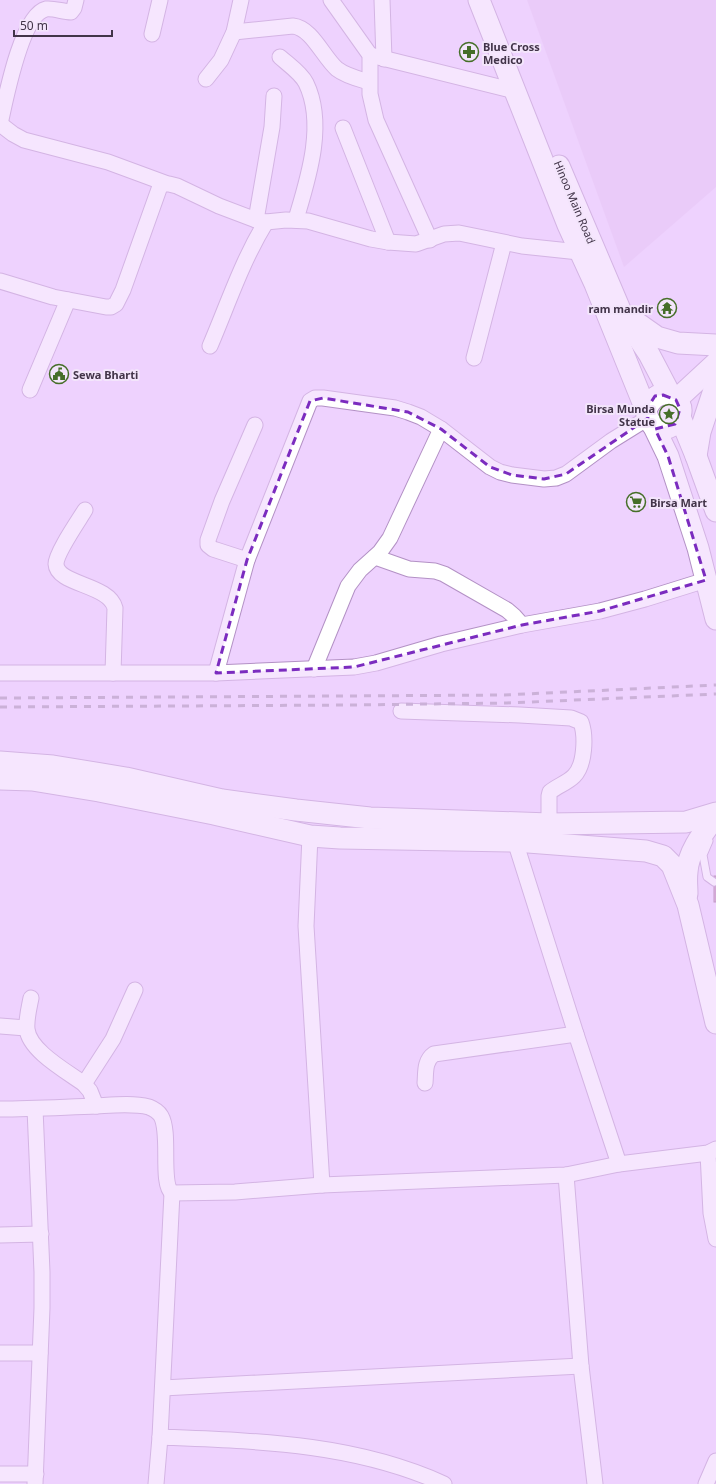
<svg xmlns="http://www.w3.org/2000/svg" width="716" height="1484" viewBox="0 0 716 1484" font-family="'Noto Sans',sans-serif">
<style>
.built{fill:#e4c4f4}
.building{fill:#d48dc7;stroke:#8c5c83}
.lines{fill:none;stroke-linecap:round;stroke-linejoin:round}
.service-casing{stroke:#b391c5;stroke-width:9}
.minor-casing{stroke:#b391c5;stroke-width:17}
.secondary-casing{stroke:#b391c5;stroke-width:23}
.service{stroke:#fff;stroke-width:7}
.minor{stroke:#fff;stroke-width:15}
.secondary{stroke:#fff;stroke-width:21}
.rail{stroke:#a08aac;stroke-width:3;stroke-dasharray:7 7;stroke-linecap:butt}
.marked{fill:none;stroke:#7b2cbf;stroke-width:3;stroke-dasharray:8 5;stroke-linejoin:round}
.labels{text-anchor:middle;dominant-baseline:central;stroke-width:4;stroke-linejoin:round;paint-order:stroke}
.poi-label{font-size:11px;font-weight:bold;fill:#423449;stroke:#f3e5fb;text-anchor:start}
.street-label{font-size:11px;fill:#423449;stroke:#f3e5fb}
</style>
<rect width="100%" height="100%" fill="#eed2fe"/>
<path class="built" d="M527,0h189v187l-92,80z"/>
<rect class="building" x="714" y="876" width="2" height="26"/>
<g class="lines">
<g class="service-casing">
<path id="service" d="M709,841l-6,14 4,22 7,5"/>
</g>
<g class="minor-casing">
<g id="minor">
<path d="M331,0l39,55v39l6,26 54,120"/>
<path d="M382,0l2,59"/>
<path d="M234,32l59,-6c19,2 30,31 44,43 9,7 22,10 32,13"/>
<path d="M152,34l8,-34"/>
<path d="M370,55l145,36"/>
<path d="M280,57c9,8 21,16 26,26 20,41 2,96 -10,136"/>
<path d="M206,79l15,-19 13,-28 7,-32"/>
<path d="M0,124l13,10 11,6 84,22 57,21"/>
<path d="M0,124c5,-22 21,-109 46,-115 8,-1 17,3 25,3l3,-4 2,-8"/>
<path d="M343,128l45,114"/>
<path d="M256,220l16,-93 2,-31"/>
<path d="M0,281l53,16 53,10h5l5,-3 7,-14 36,-101 3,-5h7l8,2 42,20 37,14 10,2 20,-2 22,1 63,18 17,3 28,2 28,-10 15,-1 63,13 57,6"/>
<path d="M210,346c18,-42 32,-85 56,-124"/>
<path d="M474,358l30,-115"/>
<path d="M30,390l38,-90"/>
<path d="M255,425l-33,76 -14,39v5l5,4 34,11 63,-159 5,-3h8l72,10 13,4 13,5 20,12 49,38 10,5 12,3 32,4 12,-1 10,-4 45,-33 37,-23"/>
<path d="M85,510c-6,10 -29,43 -29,54 1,21 53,20 59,44l-2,65"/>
<path d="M375,557l34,12 26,2 9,3 63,36 7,6 8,9"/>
<path d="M314,669l34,-83 12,-16 20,-18 10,-14 51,-109"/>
<path d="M0,673h216l138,-6 22,-4 65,-19 81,-19 78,-14 45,-12 61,-19"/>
<path d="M216,673l31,-113"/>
<path d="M401,711l119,4 51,3 10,4c5,14 4,43 -7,54 -7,7 -17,10 -24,16l-1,4v28"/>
<path d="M310,836l-4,90 16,259"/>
<path d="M515,841l61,193 43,130"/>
<path d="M31,998c-2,10 -5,22 -4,31 2,22 41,43 57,55l6,7 6,15"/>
<path d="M0,1026l26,2"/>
<path d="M425,1083c1,-10 -1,-22 9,-29l142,-20"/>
<path d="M84,1084l29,-45 22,-49"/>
<path d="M0,1109c33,0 65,-2 97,-3 17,-1 36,-3 52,1 5,2 9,4 12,9 10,17 -1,67 11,77l63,-1 87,-7 244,-10 53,-11 89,-11 8,-4"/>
<path d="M35,1109l7,163v36l-7,176"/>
<path d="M708,1153l3,60 5,26"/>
<path d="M566,1175l15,191 14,118"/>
<path d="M0,1235l41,-1"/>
<path d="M0,1353h40"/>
<path d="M163,1388l418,-22"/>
<path d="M160,1437c98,4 194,6 284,47"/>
<path d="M0,1474h36"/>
<path d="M156,1484l4,-47 12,-244"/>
<path d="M706,1484l10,-23"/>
</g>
</g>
<g class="secondary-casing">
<g id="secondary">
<path d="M479,0l89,225 27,59 51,126c6,39 51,8 29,-11 -13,-11 -24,-1 -29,11"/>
<path d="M559,166l62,146 28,42 22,42"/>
<path d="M630,318l27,19 21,6 38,2"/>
<path d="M676,400l40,-37"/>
<path d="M680,417l16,39 20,55"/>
<path d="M653,425l15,31 30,92 18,71"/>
<path d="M696,456l4,-24 16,-48"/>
<path d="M0,762l53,4 73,12 96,22 74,10 74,8 179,6 137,-2 30,-9"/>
<path d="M0,779l32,1 67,11 115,23 96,22 30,2 175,3 131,10 17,5 9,9 16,40 28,118"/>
<path d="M687,894c0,-7 -1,-15 0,-22 1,-21 17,-40 29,-56"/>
</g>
</g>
<use href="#service" class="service"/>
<use href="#minor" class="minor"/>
<use href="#secondary" class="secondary"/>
<g class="rail">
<path d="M0,698l504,-3 212,-10"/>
<path d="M0,707l352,-2 155,-2 209,-9"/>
</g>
</g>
<path d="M0 0H716V1484H0ZM663,395l13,5 4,9 -5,15 -20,5 13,27 38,124 -106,31 -78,14 -168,42 -138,6 31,-113 63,-159 13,-3 85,14 33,17 49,38 22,8 32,4 22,-5 82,-56 -2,-8 9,-14z" fill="#eed2fe" fill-opacity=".55" fill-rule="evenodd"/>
<path class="marked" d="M663,395l13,5 4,9 -5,15 -20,5 13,27 38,124 -106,31 -78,14 -168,42 -138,6 31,-113 63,-159 13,-3 85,14 33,17 49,38 22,8 32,4 22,-5 82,-56 -2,-8 9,-14z"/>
<defs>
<g id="pharmacy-ring" transform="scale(1)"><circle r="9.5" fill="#f3e5fb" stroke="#466e29" stroke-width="1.5"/><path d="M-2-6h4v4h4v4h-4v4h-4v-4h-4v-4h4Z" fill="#466e29"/></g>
<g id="temple-ring" transform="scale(1)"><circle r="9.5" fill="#f3e5fb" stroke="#466e29" stroke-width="1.5"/><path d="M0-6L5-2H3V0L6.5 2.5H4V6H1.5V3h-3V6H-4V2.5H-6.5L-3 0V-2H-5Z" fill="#466e29"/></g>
<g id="civic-ring" transform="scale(1)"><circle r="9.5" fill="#f3e5fb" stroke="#466e29" stroke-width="1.5"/><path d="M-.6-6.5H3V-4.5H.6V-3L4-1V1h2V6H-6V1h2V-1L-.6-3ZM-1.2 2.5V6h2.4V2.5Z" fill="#466e29"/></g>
<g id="sight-ring" transform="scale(1)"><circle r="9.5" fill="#f3e5fb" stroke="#466e29" stroke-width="1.5"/><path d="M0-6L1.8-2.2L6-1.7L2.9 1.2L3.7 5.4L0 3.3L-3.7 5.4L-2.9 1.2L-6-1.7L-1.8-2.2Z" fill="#466e29"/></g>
<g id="supermarket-ring" transform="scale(1)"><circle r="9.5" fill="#f3e5fb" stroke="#466e29" stroke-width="1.5"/><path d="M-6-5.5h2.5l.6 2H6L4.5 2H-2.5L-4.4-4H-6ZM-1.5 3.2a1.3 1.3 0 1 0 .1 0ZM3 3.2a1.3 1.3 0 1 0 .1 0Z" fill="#466e29"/></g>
</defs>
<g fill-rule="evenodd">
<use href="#pharmacy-ring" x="469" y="52"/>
<use href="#temple-ring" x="667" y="308"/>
<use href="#civic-ring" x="59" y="374"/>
<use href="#sight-ring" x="669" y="414"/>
<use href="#supermarket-ring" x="636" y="502"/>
</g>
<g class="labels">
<g class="poi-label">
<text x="483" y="46">Blue Cross<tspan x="483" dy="13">Medico</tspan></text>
<text x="653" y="308" text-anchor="end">ram mandir</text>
<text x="73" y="374">Sewa Bharti</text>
<text x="655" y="408" text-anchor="end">Birsa Munda<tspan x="655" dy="13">Statue</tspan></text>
<text x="650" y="502">Birsa Mart</text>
</g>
<g class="street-label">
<text transform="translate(575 202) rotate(67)">Hinoo Main Road</text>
</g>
</g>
<path d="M14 30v6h98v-6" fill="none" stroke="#423449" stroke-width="2"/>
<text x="20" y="30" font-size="12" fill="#423449" stroke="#f3e5fb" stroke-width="3" paint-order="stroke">50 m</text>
</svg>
